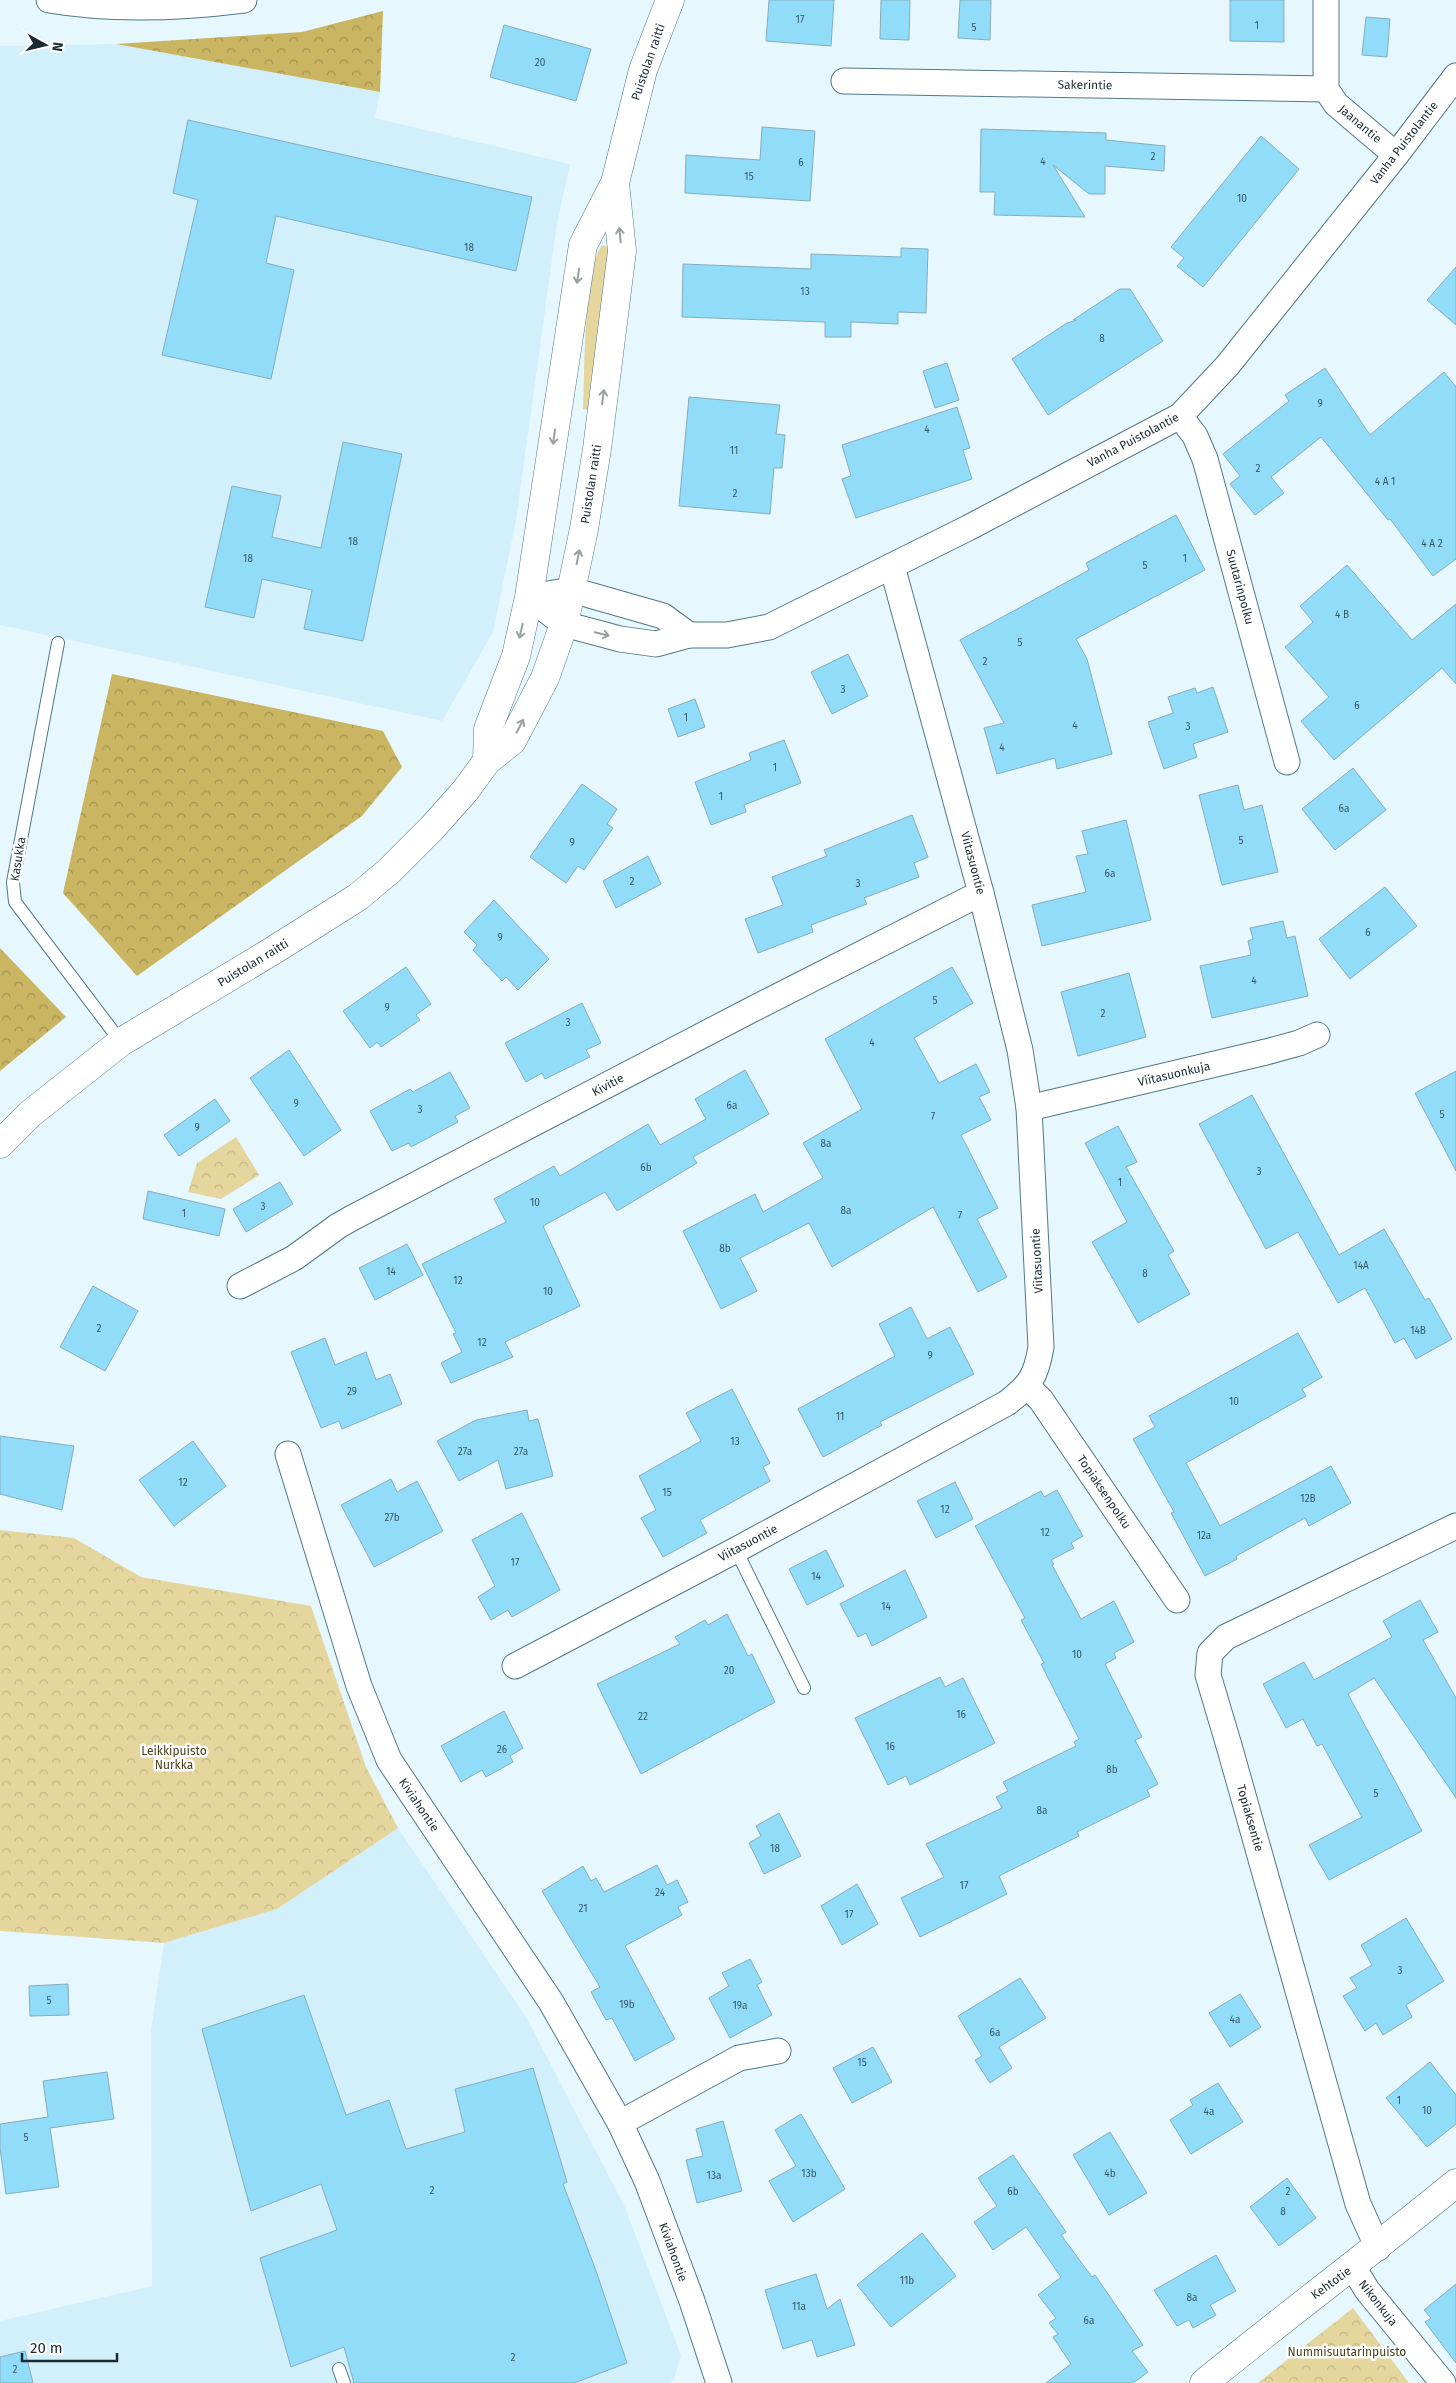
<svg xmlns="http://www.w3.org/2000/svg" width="1456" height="2383" viewBox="0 0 1456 2383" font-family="'Fira Sans',sans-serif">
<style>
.built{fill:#d2f0fc}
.grass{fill:#e5d69e}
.forest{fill:url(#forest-crowns)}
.park{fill:url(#park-crowns)}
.building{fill:#90dcf9;stroke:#86adbd}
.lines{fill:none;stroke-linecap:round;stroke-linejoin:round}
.service-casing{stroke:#527887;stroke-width:14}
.minor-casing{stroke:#527887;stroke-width:27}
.tertiary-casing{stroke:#527887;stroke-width:29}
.secondary-casing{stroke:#527887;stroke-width:29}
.service{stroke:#fff;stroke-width:12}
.minor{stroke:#fff;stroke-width:25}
.tertiary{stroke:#fff;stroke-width:28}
.secondary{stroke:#fff;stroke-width:28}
.oneway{stroke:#98a0a2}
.labels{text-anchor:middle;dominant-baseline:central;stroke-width:5;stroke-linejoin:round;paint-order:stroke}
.number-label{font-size:10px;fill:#385763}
.street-label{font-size:12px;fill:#1b2b31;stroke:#fff}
.park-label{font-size:12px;fill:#4a411d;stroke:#fff}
</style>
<defs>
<pattern id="forest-crowns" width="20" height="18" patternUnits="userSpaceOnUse" patternTransform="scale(1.25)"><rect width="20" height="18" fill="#cab562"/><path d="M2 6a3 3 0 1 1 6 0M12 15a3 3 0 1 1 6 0" fill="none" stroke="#a39351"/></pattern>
<pattern id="park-crowns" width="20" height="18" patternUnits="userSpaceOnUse" patternTransform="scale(1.25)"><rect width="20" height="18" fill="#e5d69e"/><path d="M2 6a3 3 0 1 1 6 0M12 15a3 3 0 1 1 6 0" fill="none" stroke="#c4b889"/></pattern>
</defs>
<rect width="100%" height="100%" fill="#e7f7fe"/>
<g class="built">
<path d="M116,44l264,48 -5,26 195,46 -13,59 -41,298 -23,111 -51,89 -442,-96v-579z"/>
<path d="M398,1828l129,191 97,186 57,150 -7,24 -5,4h-669v-62l152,-35 -1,-256 13,-87 113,-34z"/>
</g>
<path class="grass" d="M602,245l6,2 2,8 -20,155 -7,-1c2,-37 0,-136 19,-164z"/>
<g class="forest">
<path d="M383,11l-3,81 -264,-48 186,-12z"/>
<path d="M112,674l271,57 19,36 -40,49 -225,160 -74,-83z"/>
<path d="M0,948l66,69 -66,54z"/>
</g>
<g class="park">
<path d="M236,1137l23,38 -38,24 -33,-7 9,-29z"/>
<path d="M0,1530l74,8 67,39 170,29 55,161 32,61 -121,81 -113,34 -164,-12z"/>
<path d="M1353,2308l56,75h-150v-1z"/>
</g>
<g class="building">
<path d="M769,0h65l-3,46 -65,-5z"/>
<path d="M881,0h29l-1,40 -29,-1z"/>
<path d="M960,0h31l-1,40 -32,-2z"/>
<path d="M1230,0h54v42l-54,-1z"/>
<path d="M1366,17l24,2 -3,38 -25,-2z"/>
<path d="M504,25l87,24 -15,52 -86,-24z"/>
<path d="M188,120l344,77 -16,74 -240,-55 -10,47 28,7 -23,109 -109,-24 36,-155 -25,-7z"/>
<path d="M762,127l53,4 -5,70 -125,-8 1,-38 74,5z"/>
<path d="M981,129l125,4v7l59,6 -1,25 -59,-5v28h-16l-36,-29 32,52 -91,-2 1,-23h-15z"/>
<path d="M1261,136l38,33 -96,118 -26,-21 7,-8 -13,-11z"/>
<path d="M901,248l27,1 -2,64 -28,-1v12l-47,-2v15h-26v-15l-143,-5 1,-53 128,5v-15l90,3z"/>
<path d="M1456,267v58l-29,-25z"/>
<path d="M1120,289h10l33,52 -115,74 -36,-56 55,-36 10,-3h-4z"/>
<path d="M947,363l12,37 -24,8 -12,-37z"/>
<path d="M1325,368l45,67 74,-63 12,15v172l-23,17 -43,-57 -2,1 -67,-83 -50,40 13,16 -29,22 -25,-31 10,-8 -17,-22 66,-53 -4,-6z"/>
<path d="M689,397l91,8 -4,29 9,1 -3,33h-8l-4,46 -91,-8z"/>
<path d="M957,407l13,41 -7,2 9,29 -116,39 -14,-39 9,-3 -9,-31z"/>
<path d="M343,442l59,12 -39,187 -59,-12 8,-39 -50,-11 -8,39 -49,-11 27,-121 49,10 -9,41 49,11z"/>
<path d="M1176,515l29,55 -129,69 11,20 25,95 -55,15 -2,-11 -58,16 -13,-46 20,-5 -44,-83 129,-70 -3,-7z"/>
<path d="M1347,565l65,75 44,-36v80l-14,-16 -108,92 -33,-39 28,-24 -44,-50 28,-25 -13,-16z"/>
<path d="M848,654l20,42 -36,18 -21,-42z"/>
<path d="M1213,687l15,45 -35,12 4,13 -33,12 -16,-47 25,-9 -5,-16 27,-9 2,5z"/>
<path d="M695,699l10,28 -27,10 -10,-28z"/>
<path d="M784,740l17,43 -57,22 2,7 -35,13 -16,-43 56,-22 -2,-7z"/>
<path d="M1353,768l33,42 -51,40 -33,-41z"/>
<path d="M582,784l35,25 -10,15 6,4 -29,42 -6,-4 -12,17 -36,-26z"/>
<path d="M1238,785l6,25 18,-5 16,67 -56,13 -23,-90z"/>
<path d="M912,815l16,42 -14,6 5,14 -55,21 3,6 -56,21 2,7 -55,21 -13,-34 38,-14 -11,-28 55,-21 -3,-6z"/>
<path d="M1126,820l25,100 -109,26 -10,-41 54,-13 -10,-36 12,-2 -6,-23z"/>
<path d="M648,856l13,28 -45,24 -13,-27z"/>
<path d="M1385,887l32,39 -67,53 -31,-40z"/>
<path d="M494,900l55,59 -31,31 -12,-13 -4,4 -29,-31 4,-5 -13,-13z"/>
<path d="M1283,921l4,17 8,-2 13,60 -96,22 -12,-52 51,-11 -3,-14 5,-2 -3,-11z"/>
<path d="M406,967l25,37 -15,11 4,5 -39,27 -4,-5 -7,6 -27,-37z"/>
<path d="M952,967l21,36 -59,35 25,45 37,-19 14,28 -11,5 12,23 -30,15 37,73 -21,11 30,58 -29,15 -45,-85 -101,60 -23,-44 -69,35 17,33 -36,18 -38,-78 72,-37 8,18 60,-34 -20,-35 59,-34 -37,-70z"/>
<path d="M1129,973l17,64 -68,19 -17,-64z"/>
<path d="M582,1003l19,40 -15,7 4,7 -45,22 -3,-6 -16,9 -21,-39z"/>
<path d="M289,1050l52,80 -37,26 -54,-78z"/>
<path d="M745,1070l24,44 -76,43 4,6 -80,48 -12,-19 -62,34 37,80 -75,36 8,15 -62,26 -10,-20 21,-11 -9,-18 3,-1 -34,-69 84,-42 -12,-23 60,-33 6,10 88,-52 12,21 46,-26 -11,-20z"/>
<path d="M1456,1071v100l-41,-78z"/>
<path d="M450,1072l20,36 -15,8 3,6 -47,25 -2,-4 -17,8 -22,-40 40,-22 3,3z"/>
<path d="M1252,1095l87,160 45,-26 41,71 4,-2 23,41 -36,20 -12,-21 -9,5 -30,-55 -27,15 -40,-71 -32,17 -67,-125z"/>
<path d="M215,1099l15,22 -51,35 -15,-21z"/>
<path d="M1118,1126l19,36 -11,5 48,84 -6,4 22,39 -52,29 -46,-81 35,-20 -42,-79z"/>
<path d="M280,1182l13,22 -47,28 -13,-23z"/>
<path d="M148,1191l77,18 -6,27 -76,-17z"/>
<path d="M407,1244l16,31 -48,25 -16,-32z"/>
<path d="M93,1286l45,25 -33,60 -45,-24z"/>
<path d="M911,1307l16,32 23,-12 24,47 -94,48 2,3 -59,32 -25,-48 97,-53 -16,-32z"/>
<path d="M1298,1333l24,44 -20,12 4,7 -120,67 34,63 111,-60 20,37 -42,23 -4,-8 -69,38 1,3 -32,17 -34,-63 3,-1 -41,-73 22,-12 -6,-11z"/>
<path d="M325,1338l10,27 31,-13 10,28 14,-6 12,30 -60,25 -3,-8 -18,7 -30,-76z"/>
<path d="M732,1389l38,74 -7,4 7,14 -70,39 7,13 -44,24 -22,-39 15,-8 -17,-34 62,-35 -15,-28z"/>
<path d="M527,1410l2,11 9,-2 15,57 -47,13 -8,-29 -39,21 -22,-40 39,-21z"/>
<path d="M0,1436l74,10 -12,64 -62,-16z"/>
<path d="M193,1441l33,45 -52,40 -35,-46z"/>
<path d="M391,1479l6,13 20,-11 26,50 -69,36 -33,-62z"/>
<path d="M955,1482l18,37 -37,19 -19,-37z"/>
<path d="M1057,1490l26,46 -12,7 3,5 -23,12 3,4 -2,1 29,54 33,-18 20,41 -20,11 2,5 -11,6 37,73 -7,3 23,44 -11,6 3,6 -73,36 2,4 -80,40 8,18 -87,43 -19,-39 43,-21 -18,-33 76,-36 -6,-11 12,-6 -5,-9 73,-36 -2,-4 5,-3 -38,-75 3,-1 -23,-43 4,-2 -50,-92 66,-35 3,6z"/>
<path d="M522,1513l38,77 -48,27 -4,-7 -17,10 -13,-23 17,-11 -23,-46z"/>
<path d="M826,1550l18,36 -37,19 -18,-36z"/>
<path d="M905,1570l22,47 -55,29 -6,-13 -8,4 -18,-33z"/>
<path d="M1420,1600l18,32 -15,8 33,58v100l-82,-120 -26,16 74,137 -93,49 -20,-35 53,-28 -40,-73 -5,2 -14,-27 -17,9 -23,-44 41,-22 10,18 78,-43 -9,-16z"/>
<path d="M727,1614l21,42 4,-2 23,48 -134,72 -44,-90 83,-40 -5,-7 30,-17 3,5z"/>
<path d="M940,1677l5,10 18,-9 32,65 -85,42 -4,-9 -18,9 -33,-67z"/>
<path d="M504,1711l19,37 -13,8 3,6 -27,15 -4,-7 -21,12 -20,-36z"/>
<path d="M779,1813l22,43 -37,18 -15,-31 12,-7 -5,-10z"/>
<path d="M657,1865l10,20 10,-5 11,22 -10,5 4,8 -57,31 50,93 -40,22 -23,-43 -6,2 -15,-28 9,-5 -58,-96 41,-25 8,15 5,-3 8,14z"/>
<path d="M857,1884l21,40 -36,21 -21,-39z"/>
<path d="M1406,1918l38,63 -38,24 6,12 -29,18 -7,-12 -11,8 -22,-35 14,-8 -7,-10 22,-13 -11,-20z"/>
<path d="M750,1959l12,23 -5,3 15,30 -42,23 -21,-40 20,-12 -7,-13z"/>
<path d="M1020,1978l26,40 -47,29 13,21 -22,15 -15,-23 7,-4 -24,-40z"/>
<path d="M68,1984l1,31 -39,1 -1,-30z"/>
<path d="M1240,1994l21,33 -31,20 -21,-34z"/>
<path d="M304,1995l42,120 43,-15 17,49 59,-17 -10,-43 78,-21 34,114 -4,2 32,84 32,95 -53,20h-220l-10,-36 -53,20 -31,-109 77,-28 -16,-46 -70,27 -49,-182z"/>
<path d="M873,2047l19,35 -40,21 -19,-35z"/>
<path d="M1430,2062l26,33v29l-29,23 -41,-49z"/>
<path d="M107,2072l7,47 -64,9 9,59 -53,7 -6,-46v-24l48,-7 -5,-36z"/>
<path d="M1218,2083l25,39 -52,32 -21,-34 23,-15 -3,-5z"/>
<path d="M801,2114l44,75 -52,33 -24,-41 27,-15 -21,-36z"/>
<path d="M723,2121l19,70 -45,12 -11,-43 17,-4 -7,-27z"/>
<path d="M1110,2132l37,61 -38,22 -36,-60z"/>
<path d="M1013,2155l53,77 -5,3 31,42 3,-2 48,70 -11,6 16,21 -15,11h-87l25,-19 -18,-27 5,-3 -9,-11 7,-5 -18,-23 23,-18 -35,-50 -33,23 -19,-28 23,-16 -19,-28z"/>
<path d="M1287,2178l29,40 -37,28 -29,-39z"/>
<path d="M922,2233l34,43 -65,51 -34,-42z"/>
<path d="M1216,2255l20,36 -26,14 6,10 -23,13 -4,-8 -12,6 -23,-36z"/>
<path d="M816,2274l11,35 13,-10 15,46 -38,12 -5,-17 -29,9 -18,-59z"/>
<path d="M1456,2284v79l-31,-41 6,-4 -7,-8z"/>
<path d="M25,2351l8,32h-33v-26z"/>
</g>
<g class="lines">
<g class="service-casing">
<g id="service">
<path d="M58,643l-45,239 2,20 106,140"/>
<path d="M736,1550l68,138"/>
<path d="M339,2369l5,14"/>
</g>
</g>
<g class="minor-casing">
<g id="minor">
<path d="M49,0c64,11 131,8 195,0"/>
<path d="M1326,0v89l10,15 60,51"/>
<path d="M844,81l482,8"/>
<path d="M1180,416l15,20 10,23 82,303"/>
<path d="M529,597l35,27 56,15 36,5 33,-9h38l42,-8 199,-99 212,-112 47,-50 169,-211 60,-79"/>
<path d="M529,597l43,-7 91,26 26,19"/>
<path d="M1029,1108l237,-56 33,-9 18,-8"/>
<path d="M240,1286l54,-28 44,-32 14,-8 399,-208 230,-117"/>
<path d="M1028,1387l13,13 136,200"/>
<path d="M288,1454l71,232 30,74 162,242 69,121 27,58 45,120 27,82"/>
<path d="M515,1666l221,-116 271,-147c23,-18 29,-26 34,-56l-12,-239 -9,-58 -39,-157 -89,-327"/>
<path d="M620,2123l119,-65 39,-7"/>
<path d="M1378,2248l-20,-44 -128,-455 -22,-74 2,-22 16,-16 230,-111"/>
<path d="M1353,2267l14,23 76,93"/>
</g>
</g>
<g class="tertiary-casing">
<path id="tertiary" d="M1204,2383c83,-68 169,-132 252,-200"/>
</g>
<g class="secondary-casing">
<g id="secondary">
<path d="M487,761l1,-32 28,-73 13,-59 54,-352 32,-62 28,-113 27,-70"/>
<path d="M0,1144l30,-30 91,-72 153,-92 84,-53 31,-26 43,-43 33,-37 22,-30 25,-20 33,-63 19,-54 20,-95 13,-80 25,-198 -7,-68"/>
</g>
</g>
<use href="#service" class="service"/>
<use href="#minor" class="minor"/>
<use href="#tertiary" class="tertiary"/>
<use href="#secondary" class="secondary"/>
</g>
<defs><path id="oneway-shaft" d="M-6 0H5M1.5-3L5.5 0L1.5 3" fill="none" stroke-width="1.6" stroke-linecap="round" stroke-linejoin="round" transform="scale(1.25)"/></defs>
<g class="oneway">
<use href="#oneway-shaft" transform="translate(620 235) rotate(-95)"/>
<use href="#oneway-shaft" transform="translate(578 276) rotate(99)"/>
<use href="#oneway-shaft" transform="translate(603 397) rotate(-83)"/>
<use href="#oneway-shaft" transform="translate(554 437) rotate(98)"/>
<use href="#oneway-shaft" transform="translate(578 557) rotate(-79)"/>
<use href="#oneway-shaft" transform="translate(521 631) rotate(103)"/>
<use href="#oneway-shaft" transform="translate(602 634) rotate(14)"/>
<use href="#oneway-shaft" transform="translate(520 726) rotate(-63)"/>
</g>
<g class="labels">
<g class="number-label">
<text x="800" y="20">17</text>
<text x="1257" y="26">1</text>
<text x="974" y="28">5</text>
<text x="540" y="63">20</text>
<text x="1153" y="157">2</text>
<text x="1043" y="162">4</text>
<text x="801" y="163">6</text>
<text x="749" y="177">15</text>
<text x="1242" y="199">10</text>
<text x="469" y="248">18</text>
<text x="805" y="292">13</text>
<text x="1102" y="339">8</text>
<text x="1320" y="404">9</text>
<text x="927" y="430">4</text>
<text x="734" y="451">11</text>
<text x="1258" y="469">2</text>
<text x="1385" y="482">4 A 1</text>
<text x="735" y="494">2</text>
<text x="353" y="542">18</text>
<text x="1432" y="544">4 A 2</text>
<text x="248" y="559">18</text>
<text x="1185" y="559">1</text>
<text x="1145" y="566">5</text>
<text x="1342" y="615">4 B</text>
<text x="1020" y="643">5</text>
<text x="985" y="662">2</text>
<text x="843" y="690">3</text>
<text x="1357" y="706">6</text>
<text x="686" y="718">1</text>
<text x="1075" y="726">4</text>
<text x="1188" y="727">3</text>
<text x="1002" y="748">4</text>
<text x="775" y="768">1</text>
<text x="721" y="797">1</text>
<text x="1344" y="809">6a</text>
<text x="1241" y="841">5</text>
<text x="572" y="843">9</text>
<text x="1110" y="874">6a</text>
<text x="632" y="882">2</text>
<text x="858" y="884">3</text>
<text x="1368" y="933">6</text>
<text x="500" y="938">9</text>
<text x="1254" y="981">4</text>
<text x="935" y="1001">5</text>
<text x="387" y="1008">9</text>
<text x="1103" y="1014">2</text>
<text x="568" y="1023">3</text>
<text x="872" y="1043">4</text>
<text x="296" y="1104">9</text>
<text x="732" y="1106">6a</text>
<text x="420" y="1110">3</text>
<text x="1442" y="1115">5</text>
<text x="933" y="1117">7</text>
<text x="197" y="1128">9</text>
<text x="826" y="1144">8a</text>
<text x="646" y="1168">6b</text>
<text x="1259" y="1172">3</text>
<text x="1120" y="1183">1</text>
<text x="535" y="1203">10</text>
<text x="263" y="1207">3</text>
<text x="846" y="1211">8a</text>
<text x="184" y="1214">1</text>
<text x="960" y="1216">7</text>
<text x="725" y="1249">8b</text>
<text x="1361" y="1266">14A</text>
<text x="391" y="1272">14</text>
<text x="1145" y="1274">8</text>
<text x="458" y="1281">12</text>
<text x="548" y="1292">10</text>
<text x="99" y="1329">2</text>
<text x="1418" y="1331">14B</text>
<text x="482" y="1343">12</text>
<text x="930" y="1356">9</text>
<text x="352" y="1392">29</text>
<text x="1234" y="1402">10</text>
<text x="840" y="1417">11</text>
<text x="735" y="1442">13</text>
<text x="465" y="1452">27a</text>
<text x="521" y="1452">27a</text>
<text x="183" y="1483">12</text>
<text x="667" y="1493">15</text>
<text x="1308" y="1499">12B</text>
<text x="945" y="1510">12</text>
<text x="392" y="1518">27b</text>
<text x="1045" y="1533">12</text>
<text x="1204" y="1536">12a</text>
<text x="515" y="1563">17</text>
<text x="816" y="1577">14</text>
<text x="886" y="1607">14</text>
<text x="1077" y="1655">10</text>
<text x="729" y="1671">20</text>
<text x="961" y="1715">16</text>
<text x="643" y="1717">22</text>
<text x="890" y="1747">16</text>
<text x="502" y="1750">26</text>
<text x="1112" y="1770">8b</text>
<text x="1376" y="1794">5</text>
<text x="1042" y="1811">8a</text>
<text x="775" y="1849">18</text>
<text x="964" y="1886">17</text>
<text x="660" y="1893">24</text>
<text x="583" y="1909">21</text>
<text x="849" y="1915">17</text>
<text x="1400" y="1971">3</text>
<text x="49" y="2001">5</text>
<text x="627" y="2005">19b</text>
<text x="740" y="2006">19a</text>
<text x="1235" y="2020">4a</text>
<text x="995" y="2033">6a</text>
<text x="862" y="2063">15</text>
<text x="1399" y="2101">1</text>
<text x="1427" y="2111">10</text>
<text x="1209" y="2112">4a</text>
<text x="26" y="2138">5</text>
<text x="809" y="2174">13b</text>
<text x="1110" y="2174">4b</text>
<text x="714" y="2176">13a</text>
<text x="432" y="2191">2</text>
<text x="1013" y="2192">6b</text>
<text x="1288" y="2192">2</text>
<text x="1283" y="2212">8</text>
<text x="907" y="2281">11b</text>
<text x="1192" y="2298">8a</text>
<text x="799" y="2307">11a</text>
<text x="1089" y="2321">6a</text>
<text x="513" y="2358">2</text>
<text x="15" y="2370">2</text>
</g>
<g class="street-label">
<text transform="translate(648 62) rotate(-71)">Puistolan raitti</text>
<text transform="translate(1085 85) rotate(1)">Sakerintie</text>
<text transform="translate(1360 124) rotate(40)">Jaanantie</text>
<text transform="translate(1404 143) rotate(-52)">Vanha Puistolantie</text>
<text transform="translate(1133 440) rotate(-28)">Vanha Puistolantie</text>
<text transform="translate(591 484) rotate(-81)">Puistolan raitti</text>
<text transform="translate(1240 587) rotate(75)">Suutarinpolku</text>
<text transform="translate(18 859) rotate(-81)">Kasukka</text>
<text transform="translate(973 863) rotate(75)">Viitasuontie</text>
<text transform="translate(253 963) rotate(-31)">Puistolan raitti</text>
<text transform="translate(1174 1074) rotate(-13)">Viitasuonkuja</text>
<text transform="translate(608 1085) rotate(-28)">Kivitie</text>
<text transform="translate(1037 1261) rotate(-93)">Viitasuontie</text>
<text transform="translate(1104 1492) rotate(56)">Topiaksenpolku</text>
<text transform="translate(748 1543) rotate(-28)">Viitasuontie</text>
<text transform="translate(419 1805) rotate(56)">Kiviahontie</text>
<text transform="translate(1250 1818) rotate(74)">Topiaksentie</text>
<text transform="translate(673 2252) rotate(70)">Kiviahontie</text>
<text transform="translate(1331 2283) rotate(-36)">Kehtotie</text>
<text transform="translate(1378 2303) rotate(52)">Nikonkuja</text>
</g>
<g class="park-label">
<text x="174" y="1751">Leikkipuisto<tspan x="174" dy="14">Nurkka</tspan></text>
<text x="1347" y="2352">Nummisuutarinpuisto</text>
</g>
</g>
<g transform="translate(45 45) rotate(98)" stroke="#ffffff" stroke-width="4" paint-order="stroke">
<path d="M0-4L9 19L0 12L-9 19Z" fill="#1b2b31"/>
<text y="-8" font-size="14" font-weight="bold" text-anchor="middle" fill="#1b2b31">N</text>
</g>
<path d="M22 2353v8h95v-8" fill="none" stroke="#1b2b31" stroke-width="2.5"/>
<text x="30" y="2353" font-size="15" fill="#1b2b31" stroke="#ffffff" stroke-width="4" paint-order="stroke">20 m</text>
</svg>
